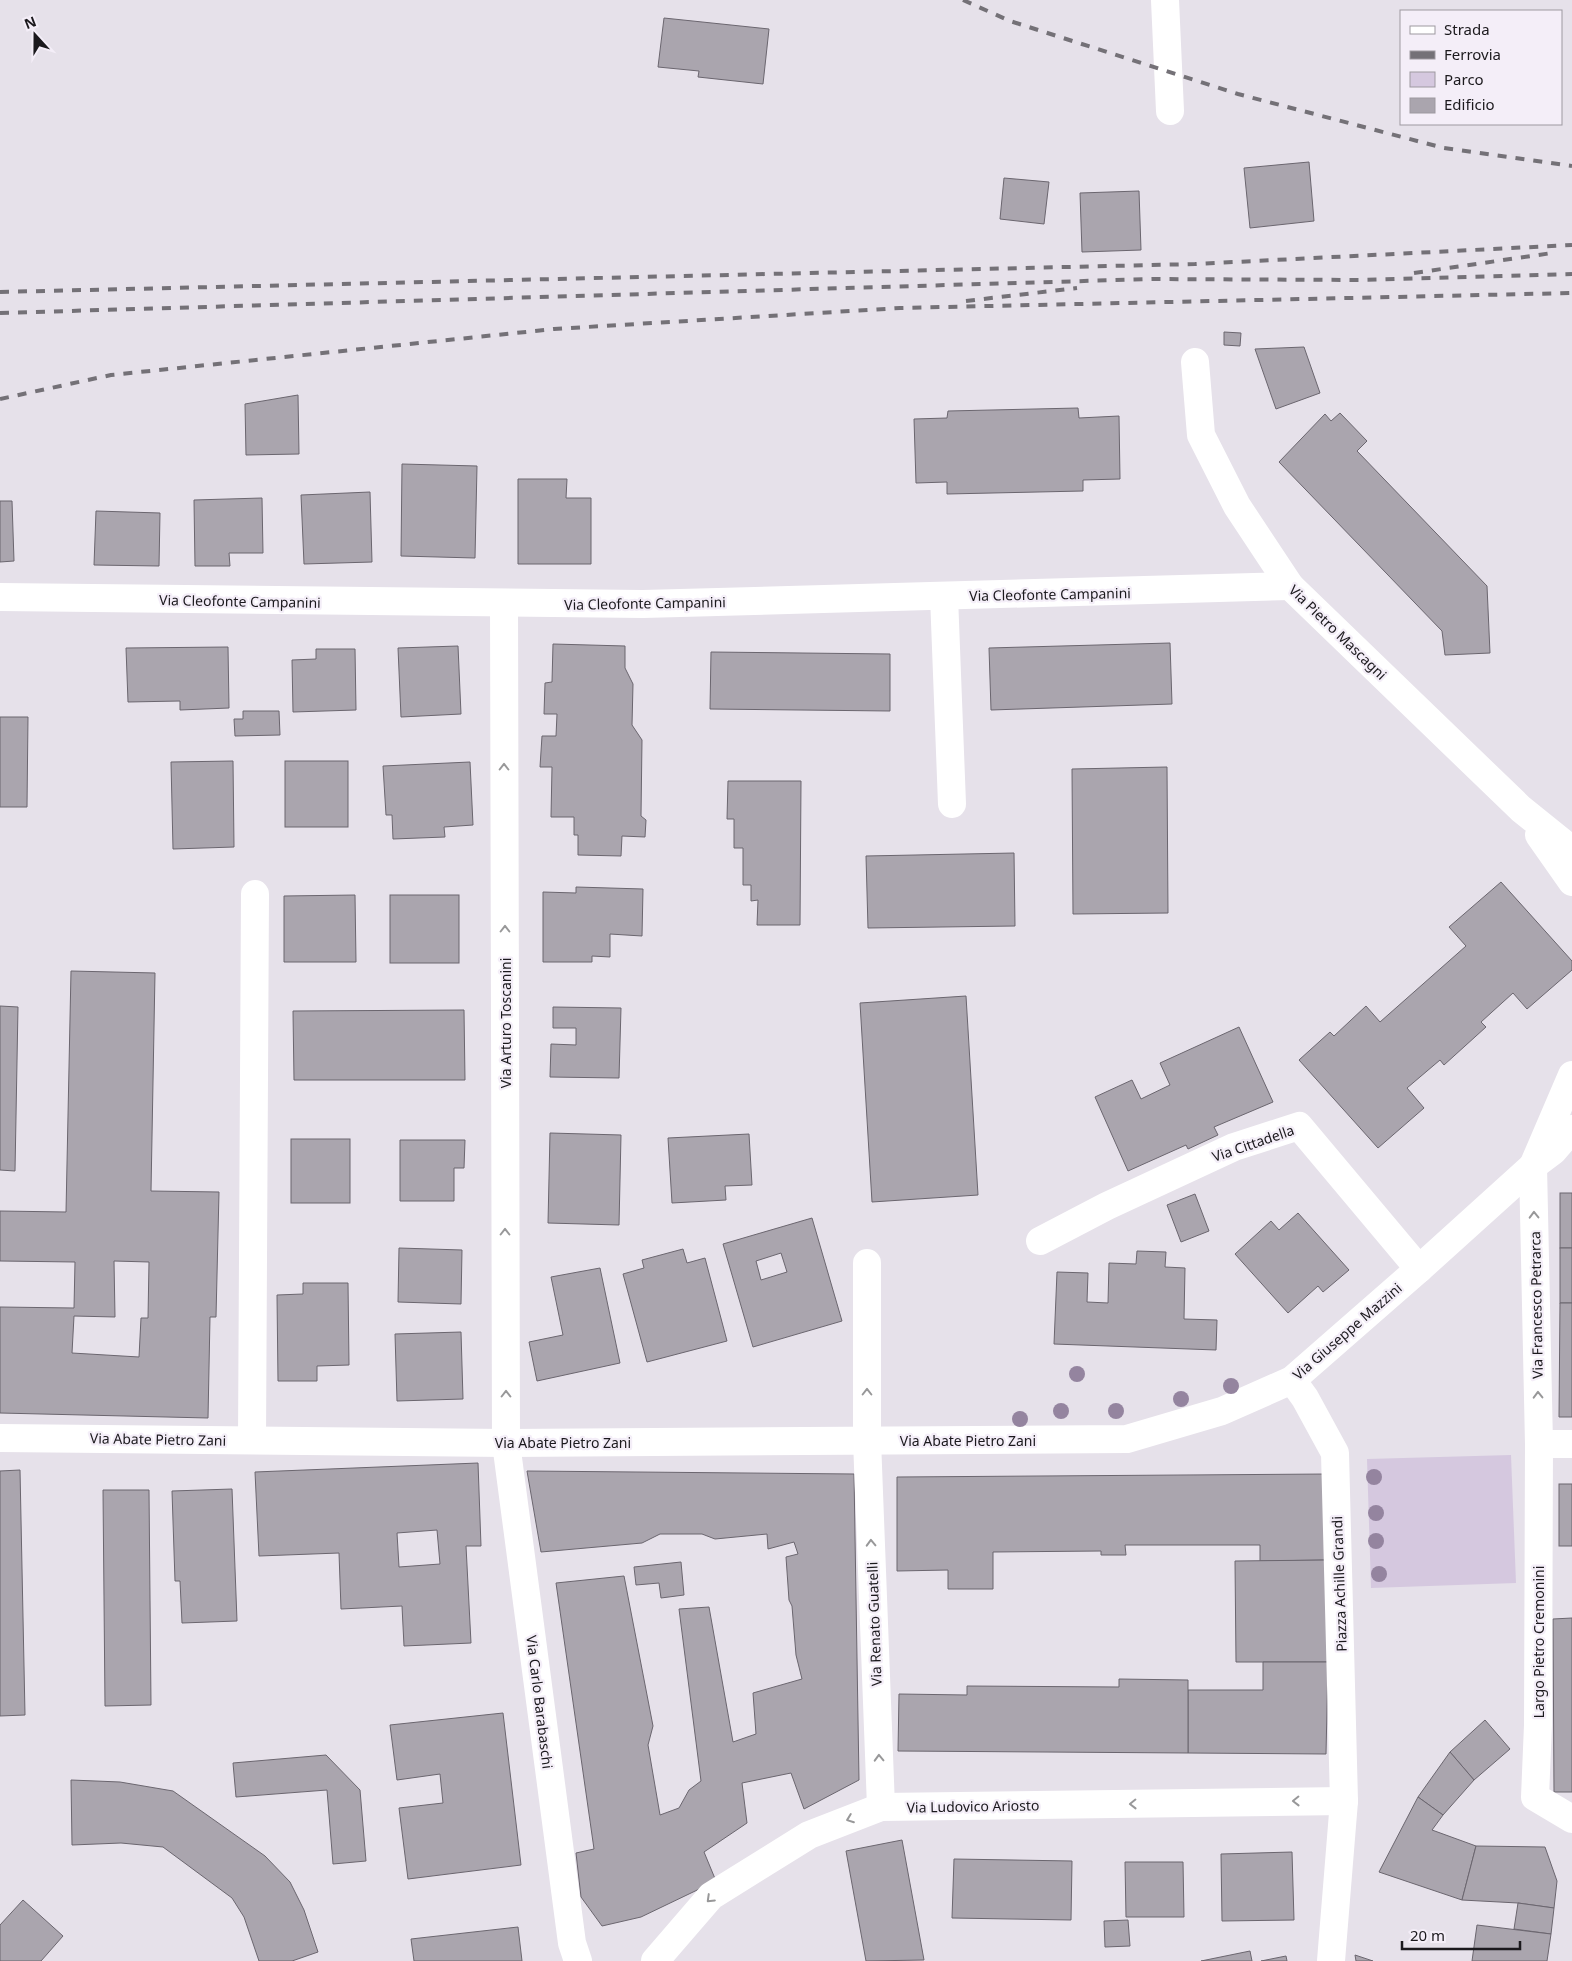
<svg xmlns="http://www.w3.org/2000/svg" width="1572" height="1961" viewBox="0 0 1572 1961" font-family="'Noto Sans',sans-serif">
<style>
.green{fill:#d5c8df}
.building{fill:#aaa5ae;stroke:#6b666f;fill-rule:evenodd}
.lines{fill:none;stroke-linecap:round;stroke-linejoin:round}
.minor{stroke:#fff;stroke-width:28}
.rail{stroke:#747177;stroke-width:4;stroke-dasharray:9 9;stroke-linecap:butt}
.tree{fill:#94849f}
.oneway{stroke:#989899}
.labels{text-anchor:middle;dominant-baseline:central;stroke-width:4.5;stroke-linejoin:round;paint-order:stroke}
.street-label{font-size:14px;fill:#1b191d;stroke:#f4eef8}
</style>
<rect width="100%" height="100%" fill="#e6e1ea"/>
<path class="green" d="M1511,1455l5,128 -145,5 -4,-129z"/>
<g class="building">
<path d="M664,18l105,11 -6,55 -65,-7 1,-6 -41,-4z"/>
<path d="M1309,162l5,59 -64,7 -6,-60z"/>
<path d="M1004,178l45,4 -5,42 -44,-5z"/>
<path d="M1139,191l2,59 -59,2 -2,-59z"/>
<path d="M1224,332l17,1 -1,13 -16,-1z"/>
<path d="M1304,347l16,46 -44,16 -21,-60z"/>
<path d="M298,395l1,59 -53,1 -1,-51z"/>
<path d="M1078,408l1,10 40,-2 1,63 -37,1v11l-136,3v-12l-31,1 -2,-64 33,-1 1,-7z"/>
<path d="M1340,413l27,28 -10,10 130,135 3,67 -45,2 -3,-24 -163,-169 46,-48 6,7z"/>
<path d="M402,464l75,2 -2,92 -74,-2z"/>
<path d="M518,479h49l-1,19h25v66h-73z"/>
<path d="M370,492l2,70 -68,2 -3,-69z"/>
<path d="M262,498l1,55h-34l1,13h-35l-1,-66z"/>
<path d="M0,501h12l2,60 -14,1z"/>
<path d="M96,511l64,2 -1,53 -65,-1z"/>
<path d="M1170,643l2,61 -181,6 -2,-62z"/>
<path d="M553,644l72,2v22l8,16 -1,41 10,15 -1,76 5,4 -1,17 -23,-1 -1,20 -43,-1v-20h-4v-18h-23l1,-50h-12l2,-31h14l1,-22h-13l1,-31 7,-1z"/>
<path d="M458,646l3,68 -60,3 -3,-69z"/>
<path d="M228,647l1,61 -49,2v-9l-52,1 -2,-54z"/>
<path d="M316,649h39l1,61 -63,2 -1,-52 24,-1z"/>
<path d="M711,652l179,2v57l-180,-2z"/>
<path d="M243,711h36l1,24 -45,1 -1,-17h9z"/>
<path d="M0,717h28l-1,90h-27z"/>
<path d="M233,761l1,86 -61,2 -2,-87z"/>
<rect x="285" y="761" width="63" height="66"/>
<path d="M470,762l3,63 -29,2 1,10 -52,2 -1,-24h-6l-3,-49z"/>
<path d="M1167,767l1,146 -95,1 -1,-145z"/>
<path d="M728,781h73l-1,144h-43l1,-25 -7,1v-16h-8v-37h-9v-29h-7z"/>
<path d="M1014,853l1,73 -147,2 -2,-72z"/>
<path d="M1501,882l71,79v9l-45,39 -14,-16 -32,29 5,5 -42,38 -4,-5 -33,28 17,20 -46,40 -79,-88 31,-28 4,4 32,-30 14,16 86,-76 -17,-19z"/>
<path d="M576,887l67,2 -1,47 -32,-2v23l-18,-1v6h-49v-70l33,1z"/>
<path d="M355,895l1,67h-72v-66z"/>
<rect x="390" y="895" width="69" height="68"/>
<path d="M71,971l84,2 -4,218 68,1 -3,125h-6l-2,101 -208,-5v-106l74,1 1,-46 -75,-1v-50l66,1zM114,1261l35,1 -1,56h-7l-2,39 -67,-4 2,-37 41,1z"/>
<path d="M966,996l12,199 -106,7 -12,-199z"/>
<path d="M0,1006l18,1 -3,164 -15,-1z"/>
<path d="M553,1007l68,1 -2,70 -69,-1 1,-33 25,1v-17h-23z"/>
<path d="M464,1010l1,70h-171l-1,-69z"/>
<path d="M1239,1027l34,75 -59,25 4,8 -30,14 -2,-4 -58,26 -33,-74 37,-17 9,19 29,-14 -10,-22z"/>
<path d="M550,1133l71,2 -2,90 -71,-2z"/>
<path d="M749,1134l3,51 -27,1 1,14 -54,3 -4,-65z"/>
<rect x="291" y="1139" width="59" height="64"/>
<path d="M400,1140h65l-1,28h-10v33h-54z"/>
<rect x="1560" y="1193" width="12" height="55"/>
<path d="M1195,1194l14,37 -28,11 -14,-37z"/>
<path d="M1298,1213l51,57 -26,22 -5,-6 -30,27 -53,-59 36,-33 8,9z"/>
<path d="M812,1218l30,103 -89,26 -30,-103zM781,1253l6,19 -26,8 -5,-19z"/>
<path d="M399,1248l63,2 -1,54 -63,-2z"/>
<rect x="1560" y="1248" width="12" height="55"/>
<path d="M683,1249l4,14 18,-5 22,83 -80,21 -24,-88 21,-6 -2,-8z"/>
<path d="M1137,1251l29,1 -1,15 20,1 -1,51 33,1 -1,30 -162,-6 3,-72 31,1 -1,29 21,1 1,-40 27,1z"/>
<path d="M600,1268l20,95 -83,18 -8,-39 34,-7 -12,-58z"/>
<path d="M303,1283h45l1,82 -32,1v15h-39l-1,-86 26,-1z"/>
<path d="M1560,1303h12v114h-13z"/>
<path d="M461,1332l2,67 -66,2 -2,-67z"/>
<path d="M478,1463l3,83h-15l5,97 -67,3 -2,-40 -61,3 -2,-56 -80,3 -4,-84zM437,1530l3,34 -41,3 -2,-34z"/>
<path d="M20,1470l5,245 -25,1v-245z"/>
<path d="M527,1471l327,3 5,306 -55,29 -13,-36 -49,10 5,40 -43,29 12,29 -75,36 -39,9 -21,-29 -5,-44 18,-4 -38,-266 68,-7 29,150 -5,19 12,70 19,-7 10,-18 12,-9 -22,-172 30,-2 24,135 23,-8 -3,-41 49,-14 -6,-24 -4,-49 -3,-6 -3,-43 12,-3 -4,-12 -26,7 -1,-15 -52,5 -13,-5h-42l-18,9 -101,9z"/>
<path d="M1328,1474v86l-68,1v-16h-135l1,10h-25v-4l-108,1v37h-45v-19l-51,1v-94z"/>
<rect x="1559" y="1484" width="13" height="62"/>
<path d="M232,1489l5,132 -55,2 -2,-42h-5l-3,-90z"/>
<path d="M103,1490h46l2,215 -46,1z"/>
<path d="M1328,1560v102h-92l-1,-101z"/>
<path d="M681,1562l3,33 -23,3 -2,-15 -23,2 -2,-18z"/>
<path d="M1572,1618v174h-18l-1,-173z"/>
<path d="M1263,1662h65l-2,92 -138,-1v-63h75z"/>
<path d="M1119,1679l69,1v73l-290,-2 1,-57 68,1v-9l152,1z"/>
<path d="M503,1713l18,152 -113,14 -9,-71 44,-5 -3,-29 -43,6 -7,-55z"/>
<path d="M1485,1720l25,29 -36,31 -24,-28z"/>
<path d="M1450,1752l24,28 -31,35 -25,-18z"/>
<path d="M326,1755l34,35 6,71 -33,3 -6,-74 -91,7 -3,-34z"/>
<path d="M71,1780l49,2 53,9 92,65 25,26 14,28 14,42 -26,9h-33l-15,-44 -12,-19 -69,-51 -42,-4 -49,2z"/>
<path d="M1418,1797l25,18 -11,15 44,16 -14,54 -83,-28z"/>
<path d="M902,1840l22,120 -58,1 -20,-110z"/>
<path d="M1476,1846l69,1 12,34 -3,27 -36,-5 -56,-3z"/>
<path d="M1292,1852l2,68 -72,1 -1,-67z"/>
<path d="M954,1859l118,2 -1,59 -119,-2z"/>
<path d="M1125,1862h58l1,55h-58z"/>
<path d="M23,1900l40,36 -22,25h-41v-36z"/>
<path d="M1518,1903l36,5 -3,26 -37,-5z"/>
<path d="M1128,1920l2,26 -25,1 -1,-26z"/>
<path d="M1477,1925l74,9 -4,27h-75z"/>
<path d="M518,1927l4,34h-108l-3,-22z"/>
<path d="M1250,1951l2,10h-51z"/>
<path d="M1355,1955l18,6h-17z"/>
<path d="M1286,1956l1,5h-26z"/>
</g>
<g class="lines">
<g class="minor">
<path d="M1165,0l5,111"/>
<path d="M1195,362l6,73 36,71 53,80 231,223 51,41"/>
<path d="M944,596l8,208"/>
<path d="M0,597l643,7 647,-18"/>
<path d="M504,603l2,840 66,500 6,18"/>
<path d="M1539,835l33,47"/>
<path d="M1572,1075l-39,91 6,278 -1,281 -3,72 37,22"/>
<path d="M1040,1241l67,-35 127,-59 65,-21 120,143"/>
<path d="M867,1263v177l14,367"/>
<path d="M1292,1380l13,18 30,55 9,348 -13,160"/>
<path d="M0,1438l506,5 621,-4 95,-28 70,-31 127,-111 114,-103 20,-15 19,-22"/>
<path d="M252,1440l3,-546"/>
<path d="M1539,1444h33"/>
<path d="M655,1961l56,-65 98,-61 72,-28 463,-6"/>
</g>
<g class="rail">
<path d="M963,0l47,21 228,73 206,54 128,18"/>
<path d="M1414,273l138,-20"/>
<path d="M0,292l1195,-28 377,-19"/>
<path d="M966,301l111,-13"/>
<path d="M0,313l1152,-34 210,1 210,-6"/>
<path d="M0,399l111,-24 443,-46 346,-21 672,-15"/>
</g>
</g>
<g class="tree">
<circle cx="1077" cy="1374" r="8"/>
<circle cx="1231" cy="1386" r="8"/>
<circle cx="1181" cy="1399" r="8"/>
<circle cx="1061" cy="1411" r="8"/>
<circle cx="1116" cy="1411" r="8"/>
<circle cx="1020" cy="1419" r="8"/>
<circle cx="1374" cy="1477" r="8"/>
<circle cx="1376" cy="1513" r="8"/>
<circle cx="1376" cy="1541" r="8"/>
<circle cx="1379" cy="1574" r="8"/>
</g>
<defs><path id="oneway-chevron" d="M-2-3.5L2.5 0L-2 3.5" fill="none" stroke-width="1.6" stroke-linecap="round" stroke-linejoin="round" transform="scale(1.25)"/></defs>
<g class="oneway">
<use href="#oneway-chevron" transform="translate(504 767) rotate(-90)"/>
<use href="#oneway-chevron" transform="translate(505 929) rotate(-90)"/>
<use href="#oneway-chevron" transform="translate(1534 1215) rotate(-91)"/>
<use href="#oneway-chevron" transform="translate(505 1232) rotate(-90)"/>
<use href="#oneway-chevron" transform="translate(867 1392) rotate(-90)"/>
<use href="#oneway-chevron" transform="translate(506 1394) rotate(-90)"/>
<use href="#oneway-chevron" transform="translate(1538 1395) rotate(-91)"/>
<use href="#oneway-chevron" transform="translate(871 1543) rotate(-92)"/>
<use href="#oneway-chevron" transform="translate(879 1758) rotate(-92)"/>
<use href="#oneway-chevron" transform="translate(1296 1801) rotate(179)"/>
<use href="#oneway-chevron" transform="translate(1133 1804) rotate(179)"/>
<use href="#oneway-chevron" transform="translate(850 1819) rotate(159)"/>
<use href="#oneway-chevron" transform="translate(710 1899) rotate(136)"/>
</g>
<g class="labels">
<g class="street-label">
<text transform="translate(1050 594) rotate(-1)">Via Cleofonte Campanini</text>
<text transform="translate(240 601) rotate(1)">Via Cleofonte Campanini</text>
<text transform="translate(645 603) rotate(-1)">Via Cleofonte Campanini</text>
<text transform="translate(1338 632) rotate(44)">Via Pietro Mascagni</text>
<text transform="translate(505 1023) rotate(-90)">Via Arturo Toscanini</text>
<text transform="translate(1253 1143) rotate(-19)">Via Cittadella</text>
<text transform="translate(1536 1305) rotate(-91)">Via Francesco Petrarca</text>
<text transform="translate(1347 1331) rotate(-41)">Via Giuseppe Mazzini</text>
<text transform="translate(158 1439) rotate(1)">Via Abate Pietro Zani</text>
<text x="968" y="1440">Via Abate Pietro Zani</text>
<text x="563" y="1442">Via Abate Pietro Zani</text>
<text transform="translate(1339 1584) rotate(-92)">Piazza Achille Grandi</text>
<text transform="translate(874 1624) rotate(-92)">Via Renato Guatelli</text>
<text transform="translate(1538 1642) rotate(-90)">Largo Pietro Cremonini</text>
<text transform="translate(540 1702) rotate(83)">Via Carlo Barabaschi</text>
<text transform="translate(973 1806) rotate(-1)">Via Ludovico Ariosto</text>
</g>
</g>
<rect x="1400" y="10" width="162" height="115" fill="#f4eef8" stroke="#9d99a0"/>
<rect x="1410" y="26" width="25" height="8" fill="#ffffff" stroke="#9d99a0"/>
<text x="1444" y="35" font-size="15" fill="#1b191d">Strada</text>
<rect x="1410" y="51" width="25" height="8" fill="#747177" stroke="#9d99a0"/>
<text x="1444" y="60" font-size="15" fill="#1b191d">Ferrovia</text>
<rect x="1410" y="72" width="25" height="15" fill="#d5c8df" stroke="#9d99a0"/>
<text x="1444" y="85" font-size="15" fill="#1b191d">Parco</text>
<rect x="1410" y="98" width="25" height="15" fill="#aaa5ae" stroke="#9d99a0"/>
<text x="1444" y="110" font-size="15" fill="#1b191d">Edificio</text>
<g transform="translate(35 35) rotate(339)" stroke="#f4eef8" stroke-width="4" paint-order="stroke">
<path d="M0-4L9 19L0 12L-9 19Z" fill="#1b191d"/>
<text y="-8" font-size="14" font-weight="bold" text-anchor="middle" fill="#1b191d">N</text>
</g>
<path d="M1402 1941v8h118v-8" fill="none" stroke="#1b191d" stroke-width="2.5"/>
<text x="1410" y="1941" font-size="15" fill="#1b191d" stroke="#f4eef8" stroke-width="4" paint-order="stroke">20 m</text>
</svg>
